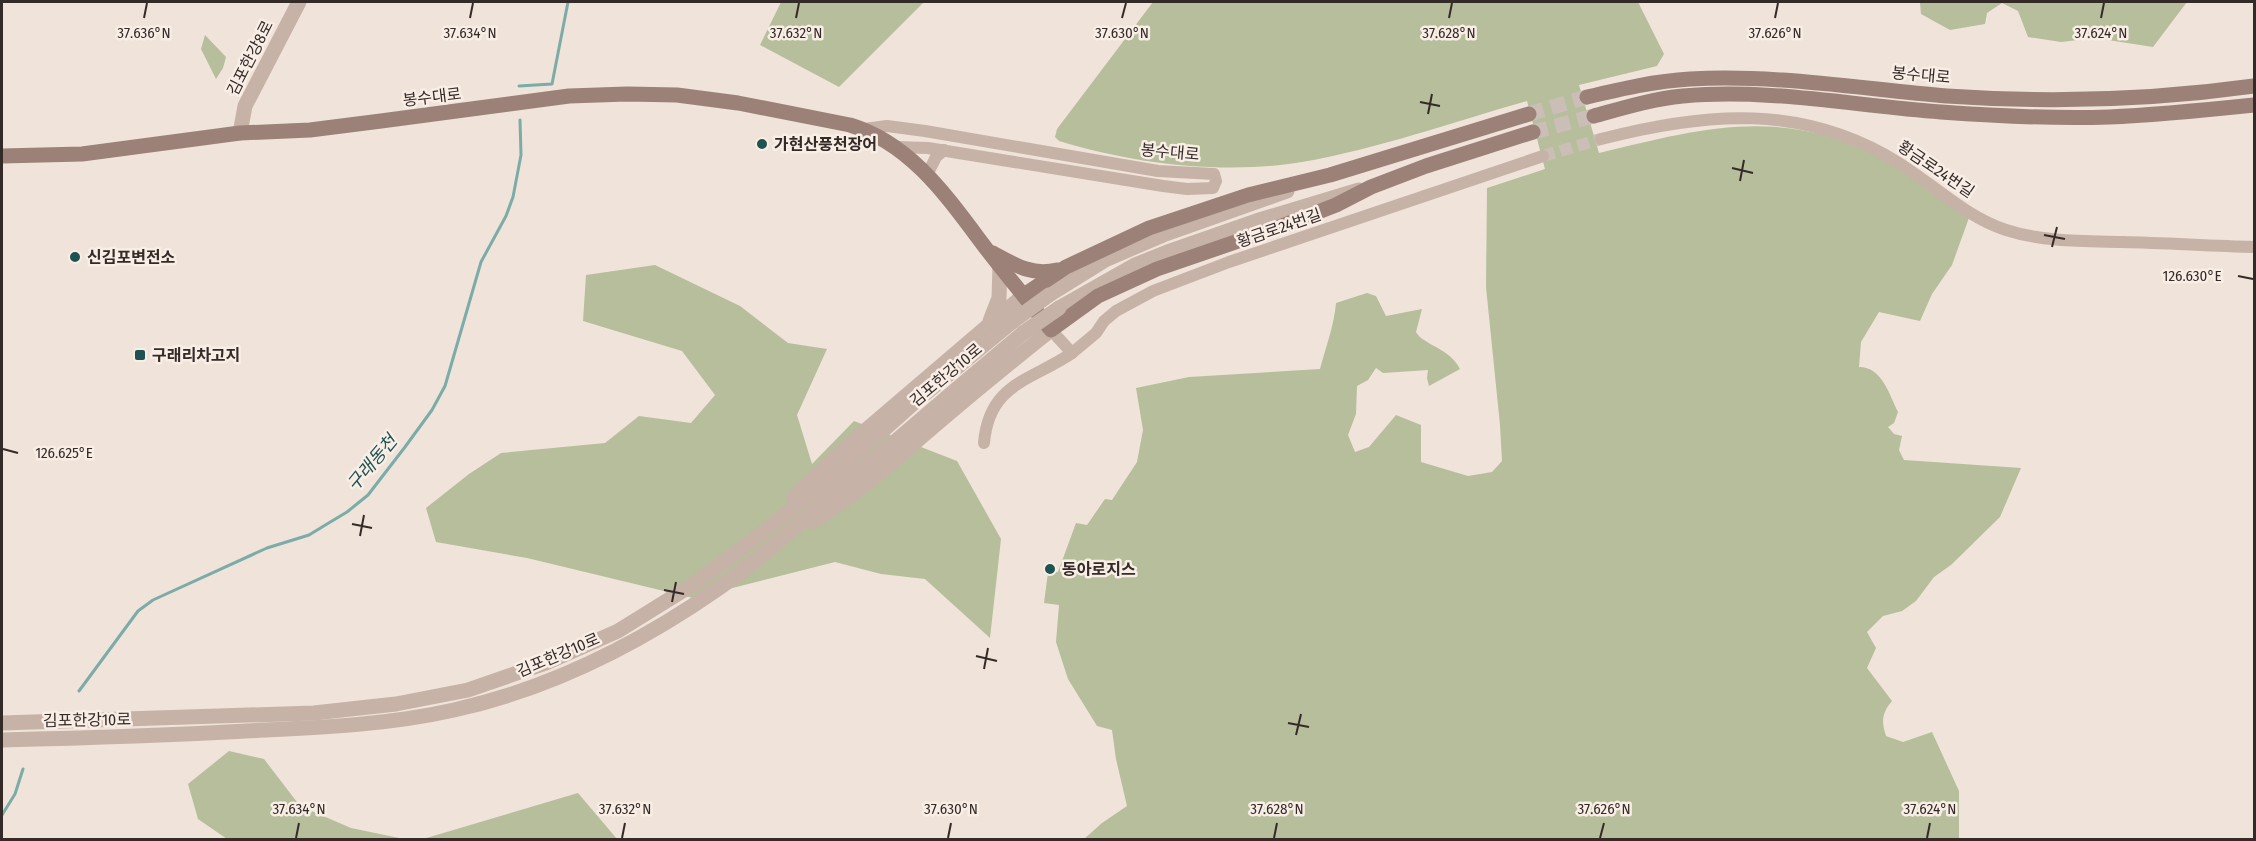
<svg xmlns="http://www.w3.org/2000/svg" width="2256" height="841" viewBox="0 0 2256 841" font-family="'Fira Sans Condensed','Noto Sans KR',sans-serif">
<style>
.green{fill:#b6be9b}
.lines{fill:none;stroke-linecap:round;stroke-linejoin:round}
.stream{stroke:#7baca8;stroke-width:3}
.minor-tunnel{stroke:#cabeb6;stroke-width:12;stroke-dasharray:12 6;stroke-linecap:butt}
.secondary-tunnel{stroke:#cabeb6;stroke-width:15;stroke-dasharray:15 8;stroke-linecap:butt}
.minor{stroke:#c7b2a7;stroke-width:12}
.tertiary{stroke:#c7b2a7;stroke-width:15}
.secondary{stroke:#9b8178;stroke-width:15}
.tertiary-bridge{stroke:#c7b2a7;stroke-width:15}
.ticks{fill:none;stroke:#342a27;stroke-width:2}
.poi-dot{fill:#1f5351;stroke:#f8eee6;stroke-width:2}
.labels{text-anchor:middle;dominant-baseline:central;stroke-width:5;stroke-linejoin:round;paint-order:stroke}
.street-label{font-size:16px;fill:#342a27;stroke:#f8eee6}
.poi-label{font-size:16px;font-weight:bold;fill:#342a27;stroke:#f8eee6;text-anchor:start}
.water-label{font-size:18px;font-style:italic;fill:#1f5351;stroke:#f8eee6}
.ticks-label{font-size:15px;text-anchor:middle;fill:#342a27;stroke:#f8eee6;stroke-width:5;stroke-linejoin:round;paint-order:stroke}
</style>
<rect width="100%" height="100%" fill="#f0e3da"/>
<g class="green">
<path d="M781,2h143l-85,85 -79,-42z"/>
<path d="M1153,2h485l26,52 -7,12 -78,19 20,68c93,-22 172,-45 265,-4 38,17 72,43 106,66l-18,50 -20,29 -12,27 -41,-9 -18,30 -2,25c23,0 30,27 39,45l-4,11 -6,4 6,7 8,2 -3,14 5,10 117,8 -21,49 -49,48 -17,12 -18,24 -14,10 -19,5 -16,16 9,16 -9,20 25,33c-10,12 -11,20 -6,35l17,6 29,-10 27,59v48h-875l18,-16 25,-17 -11,-47 -4,-29 -15,-4 -29,-47 -12,-37 3,-37 -15,-2 4,-31h10l18,-49 11,2 18,-26 7,1 25,-38 6,-32 -7,-42 53,-11 131,-8c6,-23 14,-43 16,-66l31,-10 9,3 10,20 36,-7 -6,23c7,13 34,16 44,37l-31,17 -2,-8 1,-8 -45,3 -7,-5 -8,12 -11,6 -1,28 -8,21 7,17 14,-5 27,-32 25,10v37l47,14 24,-4 10,-11 -2,-36 -14,-138 1,-99 58,-19 -18,-68c-74,21 -149,48 -225,61 -77,13 -168,2 -243,-21l-4,-4 2,-8z"/>
<path d="M1930,2h257l-34,45 -58,-9 -34,4 -33,-5 -10,-26 -16,-8 -15,10 -2,11 -35,6 -29,-16 -1,-11z"/>
<path d="M205,35l21,22 -3,11 -7,11 -15,-30z"/>
<path d="M655,265l85,41 48,37 39,6 -30,66 15,49 42,-43 103,40 44,78 -11,99 -65,-59 -44,-5 -46,-12 -142,36 -166,-40 -91,-16 -10,-34 43,-34 32,-21 104,-10 34,-27 52,7 24,-28 -33,-44 -99,-30 3,-46z"/>
<path d="M229,751l35,8 36,47 51,22 53,11h-177l-29,-20 -10,-35z"/>
<path d="M578,793l39,46h-194z"/>
</g>
<g class="lines">
<g class="stream">
<path d="M519,86l33,-2 16,-82"/>
<path d="M79,691l59,-80 15,-11 114,-52 42,-13 18,-11 20,-12 21,-17 37,-48 27,-37 13,-24 36,-124 25,-46 7,-19 8,-42 -1,-35"/>
<path d="M2,815l13,-21 8,-25"/>
</g>
<path class="minor-tunnel" d="M1543,156l58,-17"/>
<g class="secondary-tunnel">
<path d="M1529,114l58,-17"/>
<path d="M1533,132l61,-16"/>
</g>
<g class="minor">
<path d="M864,129l23,-3 38,5 233,40 56,3 2,7 -3,7 -26,1 -24,-3 -235,-38 -32,-1"/>
<path d="M1601,139c104,-27 202,-36 298,24 35,22 67,54 107,67 37,12 79,11 117,12 44,1 88,4 131,5"/>
<path d="M927,175l9,-18 8,-7"/>
<path d="M1051,330l21,23 24,-20 8,-12 12,-10 37,-20 76,-29 314,-106"/>
<path d="M984,443c5,-60 47,-62 88,-90"/>
</g>
<g class="tertiary">
<path d="M240,133l5,-27 54,-104"/>
<path d="M1049,295l58,-36 56,-24 124,-44"/>
<path d="M1059,308l76,-43 35,-14 86,-30 103,-31"/>
<path d="M990,321l9,-23 1,-32"/>
<path d="M794,497l58,-55 172,-147"/>
<path d="M812,522c44,-27 83,-62 122,-96 39,-33 78,-65 117,-96"/>
<path d="M2,723l312,-10 82,-9 72,-14 78,-27 72,-32 79,-49 68,-51 67,-55 83,-74 97,-80"/>
<path d="M2,740c88,-2 176,-5 264,-10 63,-3 126,-6 188,-20 95,-21 186,-67 265,-122 48,-34 92,-75 137,-113 56,-48 111,-95 167,-142"/>
</g>
<g class="secondary">
<path d="M1587,97c34,-8 68,-16 103,-18 85,-5 172,10 257,17 102,7 206,4 307,-10"/>
<path d="M1594,116c29,-8 58,-17 89,-20 86,-8 172,10 258,16 56,4 113,7 168,5 49,-2 97,-7 145,-12"/>
<path d="M2,156l80,-2 158,-21 70,-3 71,-9 188,-25 58,-2 50,1 61,8 112,22c63,19 100,76 138,126 20,26 42,52 63,79l47,-34 59,-27 125,-43 54,-21 35,-18 55,-21 107,-34"/>
<path d="M993,253c22,12 39,23 64,17"/>
<path d="M1024,295l42,-28 83,-39 99,-33 82,-20 199,-61"/>
</g>
<g class="tertiary-bridge">
<path d="M1012,322l37,-27"/>
<path d="M1023,333l36,-25"/>
</g>
</g>
<path class="ticks" d="M144,18l3,-15M470,18l3,-15M796,18l3,-15M1122,18l4,-15M1449,18l3,-15M1775,18l3,-15M2101,18l3,-15M1420,102l20,4M1428,114l4,-20M1732,168l21,5M1740,181l4,-21M2044,235l21,4M2052,247l5,-20M2238,276l15,3M3,449l15,4M352,524l20,4M360,536l4,-21M664,590l20,4M672,602l4,-20M976,656l21,5M984,669l4,-21M1288,723l21,4M1296,735l5,-21M296,838l3,-15M622,838l3,-15M948,838l3,-15M1274,838l3,-15M1600,838l4,-15M1927,838l3,-15"/>
<g class="poi-dot">
<circle cx="762" cy="144" r="6"/>
<circle cx="75" cy="257" r="6"/>
<rect x="134" y="349" width="12" height="12" rx="3"/>
<circle cx="1050" cy="569" r="6"/>
</g>
<g class="labels">
<g class="street-label">
<text transform="translate(250 58) rotate(-63)">김포한강8로</text>
<text transform="translate(1921 75) rotate(5)">봉수대로</text>
<text transform="translate(432 97) rotate(-7)">봉수대로</text>
<text transform="translate(1170 152) rotate(5)">봉수대로</text>
<text transform="translate(1936 169) rotate(34)">황금로24번길</text>
<text transform="translate(1279 228) rotate(-19)">황금로24번길</text>
<text transform="translate(946 375) rotate(-40)">김포한강10로</text>
<text transform="translate(558 655) rotate(-23)">김포한강10로</text>
<text transform="translate(87 720) rotate(-1)">김포한강10로</text>
</g>
<g class="poi-label">
<text x="774" y="144">가현산풍천장어</text>
<text x="87" y="257">신김포변전소</text>
<text x="152" y="355">구래리차고지</text>
<text x="1062" y="569">동아로지스</text>
</g>
<g class="water-label">
<text transform="translate(372 463) rotate(-50)">구래동천</text>
</g>
</g>
<g class="ticks-label">
<text x="144" y="38">37.636°N</text>
<text x="470" y="38">37.634°N</text>
<text x="796" y="38">37.632°N</text>
<text x="1122" y="38">37.630°N</text>
<text x="1449" y="38">37.628°N</text>
<text x="1775" y="38">37.626°N</text>
<text x="2101" y="38">37.624°N</text>
<text x="2192" y="281">126.630°E</text>
<text x="64" y="458">126.625°E</text>
<text x="299" y="814">37.634°N</text>
<text x="625" y="814">37.632°N</text>
<text x="951" y="814">37.630°N</text>
<text x="1277" y="814">37.628°N</text>
<text x="1604" y="814">37.626°N</text>
<text x="1930" y="814">37.624°N</text>
</g>
<rect width="2256" height="841" fill="none" stroke="#342a27" stroke-width="6"/>
</svg>
